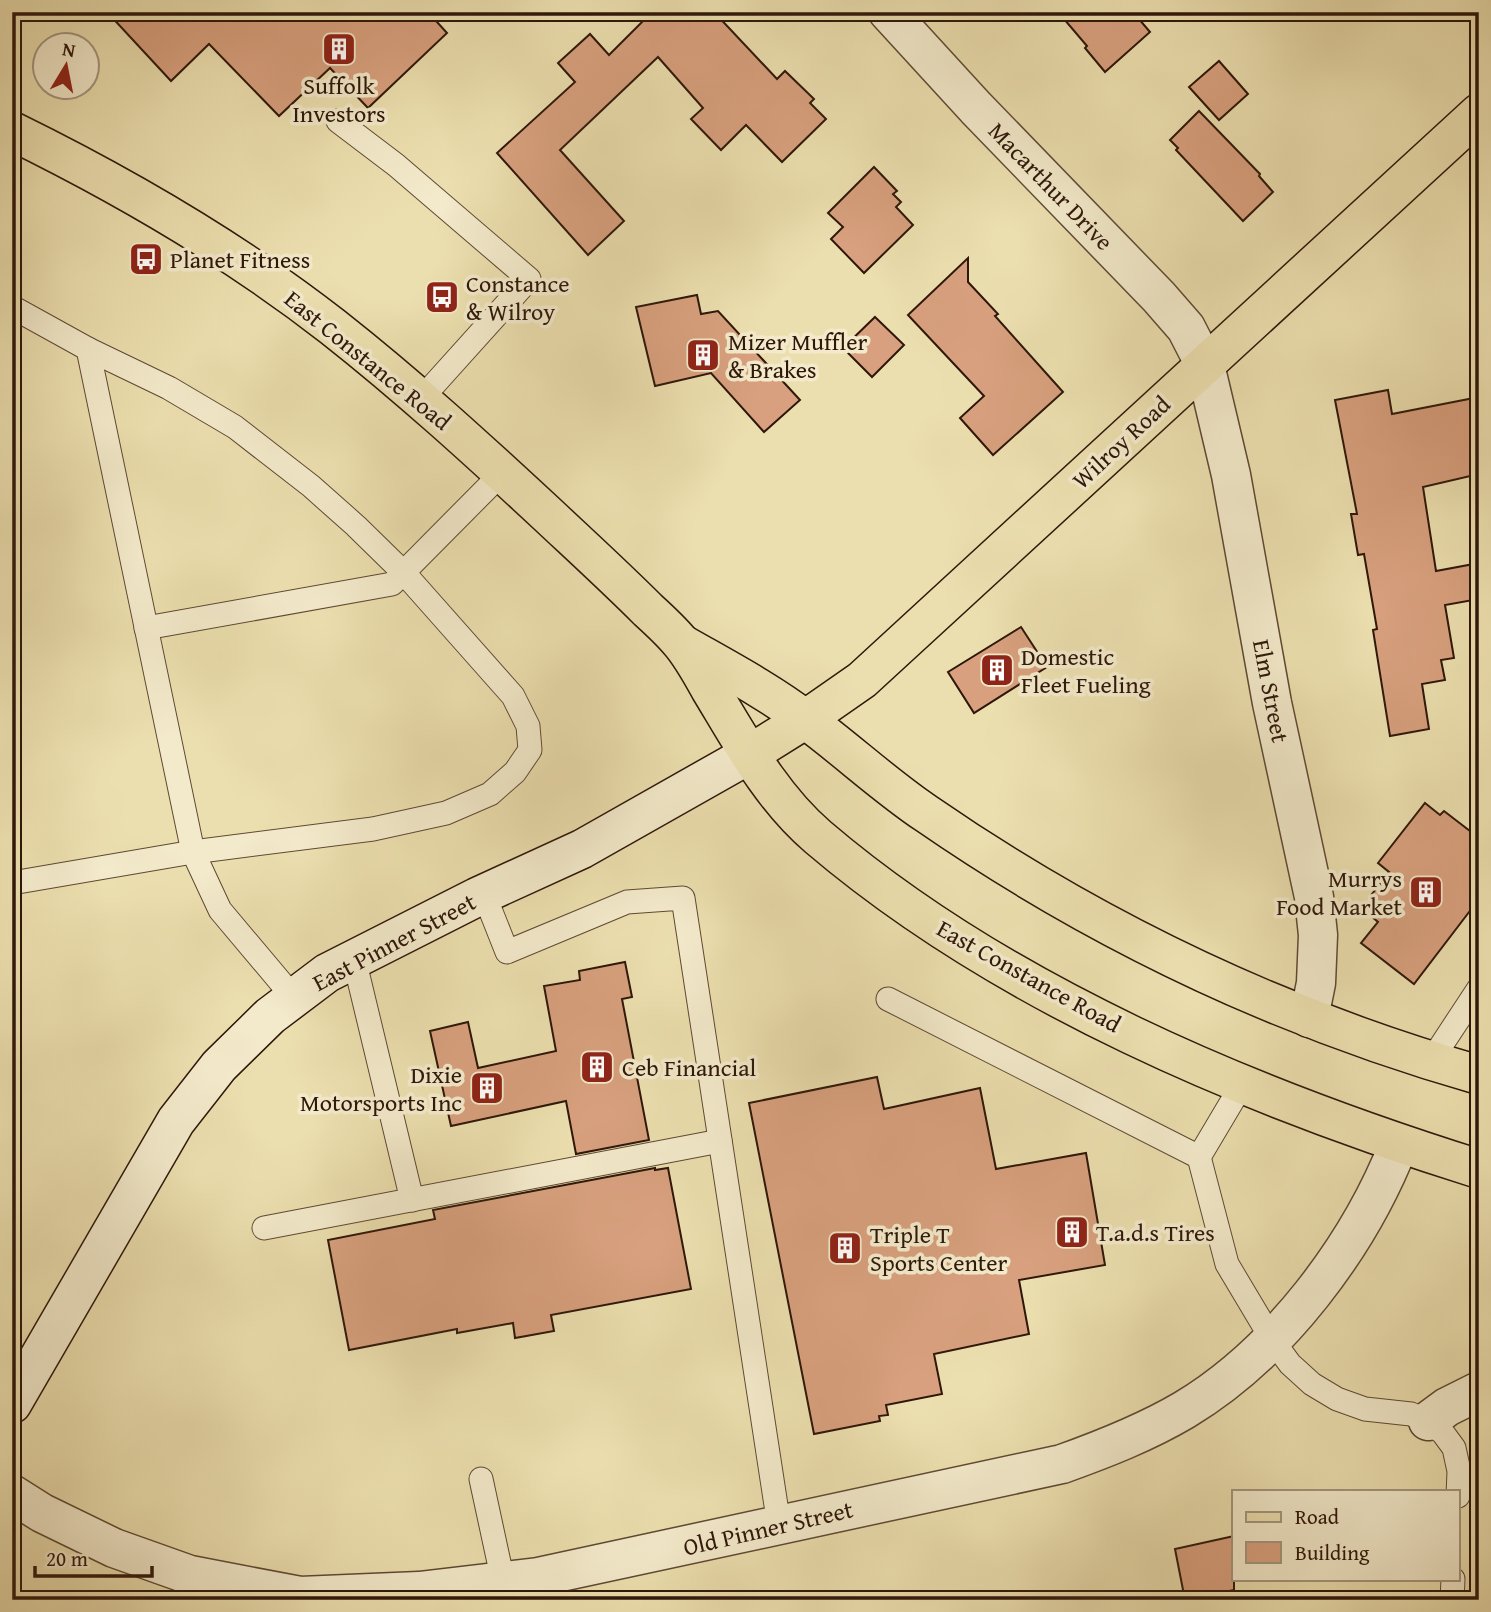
<svg xmlns="http://www.w3.org/2000/svg" width="1491" height="1612" viewBox="0 0 1491 1612" font-family="'Gentium Book Plus',serif">
<style>
.building{fill:#d8a07e;stroke:#2e170a;stroke-width:2}
.lines{fill:none;stroke-linecap:round;stroke-linejoin:round}
.service-casing{stroke:#5e4933;stroke-width:25}
.minor-casing{stroke:#5e4933;stroke-width:41}
.secondary-casing{stroke:#2e170a;stroke-width:41}
.primary-casing{stroke:#2e170a;stroke-width:41}
.service{stroke:#f3eacb;stroke-width:23}
.minor{stroke:#f3eacb;stroke-width:38}
.secondary{stroke:#f3eacb;stroke-width:38}
.primary{stroke:#ecdfaf;stroke-width:38}
.labels{text-anchor:middle;dominant-baseline:central;stroke-width:7;stroke-linejoin:round;paint-order:stroke}
.poi-label{font-size:24px;fill:#2e170a;stroke:#f3eacb;text-anchor:start}
.street-label{font-size:24px;fill:#2e170a;stroke:#f3eacb}
</style>
<rect width="100%" height="100%" fill="#ecdfaf"/>
<filter id="stains"><feTurbulence type="fractalNoise" baseFrequency=".00286" numOctaves="4"/><feColorMatrix values="0 0 0 0 .2 0 0 0 0 .09 0 0 0 0 .02 0 0 0 .5 -.17"/></filter>
<radialGradient id="worn" r=".72"><stop offset=".6" stop-color="#630" stop-opacity="0"/><stop offset="1" stop-color="#630" stop-opacity=".3"/></radialGradient>
<g class="building">
<path d="M107,12h321l19,21 -79,75 -38,-40 -51,48 -70,-72 -38,37z"/>
<path d="M652,12h62l63,67 8,-8 29,28 -4,4 16,16 -44,43 -36,-37 -25,25 -30,-31 12,-11 -45,-51 -98,93 64,71 -36,34 -91,-102 78,-71 -17,-19 32,-29 19,21z"/>
<path d="M1058,12h75l17,20 -45,40 -20,-24 2,-2z"/>
<path d="M1219,61l29,33 -29,26 -30,-33z"/>
<path d="M1199,111l61,63 -1,2 14,16 -30,29 -67,-71 2,-2 -8,-8z"/>
<path d="M874,167l23,24 -4,3 8,8 -5,5 17,18 -49,48 -33,-34 12,-12 -15,-14z"/>
<path d="M968,258v24l30,32 -3,2 68,76 -70,63 -33,-37 24,-22 -76,-81z"/>
<path d="M697,295l4,19 17,-3 82,89 -36,32 -53,-59 -56,13 -19,-79z"/>
<path d="M875,317l29,28 -32,32 -29,-29z"/>
<path d="M1388,390l4,24 87,-17v77l-56,13 13,84 43,-8v36l-34,6 9,53 -13,2 4,20 -23,4 7,45 -39,7 -17,-106 4,-1 -13,-75 -6,1 -7,-41h6l-22,-114z"/>
<path d="M1021,627l26,40 -73,46 -26,-41z"/>
<path d="M1425,803l15,12 4,-4 35,27v61l-65,85 -53,-41 17,-21 -13,-11 9,-10 -5,-3 20,-26 -11,-9z"/>
<path d="M625,962l7,35 -10,2 27,141 -73,14 -10,-53 -115,25 -21,-95 38,-9 10,46 78,-17 -12,-65 36,-6 -1,-9z"/>
<path d="M877,1077l7,32 96,-21 16,81 90,-16 19,112 -86,15 10,54 -95,20 8,40 -56,11 2,10 -9,1 1,5 -66,13 -65,-331z"/>
<path d="M655,1168v2l13,-2 23,121 -140,26 3,16 -39,7 -2,-15 -56,10v-4l-108,21 -21,-110 107,-21 -2,-9z"/>
<path d="M1234,1536v54l-49,10 -10,-51z"/>
</g>
<g class="lines">
<g class="service-casing">
<g id="service">
<path d="M338,121l58,44 133,114 -108,120"/>
<path d="M12,307l76,42 105,503 27,58 74,88"/>
<path d="M146,628l246,-44 110,-111"/>
<path d="M12,883l181,-31 180,-23 73,-16 44,-19 25,-22 15,-22 -2,-24 -15,-30 -109,-123 -48,-47 -45,-40 -76,-59 -66,-39 -81,-39"/>
<path d="M484,894l23,58 120,-50 56,-4 96,627"/>
<path d="M354,959l58,241"/>
<path d="M888,999l311,158 44,-74"/>
<path d="M1431,1061l48,-73"/>
<path d="M1199,1157l28,107 46,77 17,23 22,20 25,15 28,10 46,5 17,7 15,12 11,15 5,23 -1,25"/>
<path d="M264,1228l456,-87"/>
<path d="M481,1479l22,102"/>
<path d="M1452,1600l1,-21"/>
</g>
</g>
<g class="minor-casing">
<g id="minor">
<path d="M888,12l88,96 183,189 27,31 19,37 26,110 41,228 42,194 4,38 -2,48 -7,35"/>
<path d="M1428,1421l19,-14 32,-16"/>
<path d="M12,1494l30,19 72,35 76,27 110,21 119,-5 119,-14 524,-113c42,-15 83,-31 122,-54 95,-57 175,-164 215,-266"/>
</g>
</g>
<g class="secondary-casing">
<path id="secondary" d="M12,1404l164,-283 43,-55 51,-50 57,-43 150,-76 105,-48 168,-95"/>
</g>
<g class="primary-casing">
<g id="primary">
<path d="M12,131c110,54 225,121 321,196 75,59 145,123 215,188 33,31 67,62 100,95 11,10 23,21 32,32 12,14 21,31 30,47 31,51 61,108 108,148 184,157 431,260 661,332"/>
<path d="M684,645c42,24 84,46 122,75 41,30 79,66 121,94 171,118 352,204 552,261"/>
<path d="M750,754l56,-35 56,-39 617,-567"/>
</g>
</g>
<use href="#service" class="service"/>
<use href="#minor" class="minor"/>
<use href="#secondary" class="secondary"/>
<use href="#primary" class="primary"/>
</g>
<defs>
<g id="building-square" transform="scale(1.75)"><rect x="-9" y="-9" width="18" height="18" rx="4" fill="#8f2418" stroke="#f3eacb"/><path d="M-4-6H4V6H1V3H-1V6H-4ZM-2.5-4.3h1.7v1.8h-1.7ZM.8-4.3h1.7v1.8H.8ZM-2.5-1h1.7V.8h-1.7ZM.8-1h1.7V.8H.8Z" fill="#fff"/></g>
<g id="bus-square" transform="scale(1.75)"><rect x="-9" y="-9" width="18" height="18" rx="4" fill="#8f2418" stroke="#f3eacb"/><path d="M-5-6H5V4H4V6H2V4H-2V6H-4V4H-5ZM-3.5-4V0h7V-4ZM-3.5 1.2v1.5H-2V1.2ZM2 1.2v1.5H3.5V1.2Z" fill="#fff"/></g>
</defs>
<g fill-rule="evenodd">
<use href="#building-square" x="339" y="49"/>
<use href="#bus-square" x="146" y="259"/>
<use href="#bus-square" x="442" y="297"/>
<use href="#building-square" x="703" y="355"/>
<use href="#building-square" x="997" y="670"/>
<use href="#building-square" x="1426" y="892"/>
<use href="#building-square" x="597" y="1067"/>
<use href="#building-square" x="487" y="1088"/>
<use href="#building-square" x="1072" y="1232"/>
<use href="#building-square" x="845" y="1248"/>
</g>
<g class="labels">
<g class="poi-label">
<text x="339" y="85" text-anchor="middle">Suffolk<tspan x="339" dy="28">Investors</tspan></text>
<text x="170" y="259">Planet Fitness</text>
<text x="466" y="283">Constance<tspan x="466" dy="28">&amp; Wilroy</tspan></text>
<text x="728" y="341">Mizer Muffler<tspan x="728" dy="28">&amp; Brakes</tspan></text>
<text x="1021" y="656">Domestic<tspan x="1021" dy="28">Fleet Fueling</tspan></text>
<text x="1402" y="878" text-anchor="end">Murrys<tspan x="1402" dy="28">Food Market</tspan></text>
<text x="622" y="1067">Ceb Financial</text>
<text x="462" y="1074" text-anchor="end">Dixie<tspan x="462" dy="28">Motorsports Inc</tspan></text>
<text x="1096" y="1232">T.a.d.s Tires</text>
<text x="870" y="1234">Triple T<tspan x="870" dy="28">Sports Center</tspan></text>
</g>
<g class="street-label">
<text transform="translate(1051 186) rotate(46)">Macarthur Drive</text>
<text transform="translate(368 360) rotate(39)">East Constance Road</text>
<text transform="translate(1121 442) rotate(-43)">Wilroy Road</text>
<text transform="translate(1271 691) rotate(79)">Elm Street</text>
<text transform="translate(394 942) rotate(-28)">East Pinner Street</text>
<text transform="translate(1029 976) rotate(29)">East Constance Road</text>
<text transform="translate(768 1528) rotate(-13)">Old Pinner Street</text>
</g>
</g>
<rect width="1491" height="1612" fill="none" stroke="#ecdfaf" stroke-width="42"/>
<rect x="14" y="14" width="1463" height="1584" fill="none" stroke="#2e170a" stroke-width="3.5"/>
<rect x="21" y="21" width="1449" height="1570" fill="none" stroke="#2e170a" stroke-width="2"/>
<rect x="1232" y="1490" width="228" height="91" fill="#f3eacb" stroke="#a4967e" stroke-width="2"/>
<rect x="1246" y="1512" width="35" height="10" fill="#ecdfaf" stroke="#a4967e" stroke-width="2"/>
<text x="1295" y="1524" font-size="21" fill="#2e170a">Road</text>
<rect x="1246" y="1542" width="35" height="21" fill="#d8a07e" stroke="#a4967e" stroke-width="2"/>
<text x="1295" y="1560" font-size="21" fill="#2e170a">Building</text>
<g transform="translate(66 66) rotate(10)"><circle r="33" fill="#f3eacb" stroke="#a4967e" stroke-width="2"/>
<path d="M0-5L12 26L0 18L-12 26Z" fill="#8f2418"/>
<text y="-10" font-size="19" font-weight="bold" text-anchor="middle" fill="#2e170a">N</text>
</g>
<path d="M35 1566v10h117v-10" fill="none" stroke="#2e170a" stroke-width="3.5"/>
<text x="46" y="1566" font-size="21" fill="#2e170a" stroke="#f3eacb" stroke-width="5" paint-order="stroke">20 m</text>
<rect width="100%" height="100%" filter="url(#stains)"/>
<rect width="100%" height="100%" fill="url(#worn)"/>
</svg>
